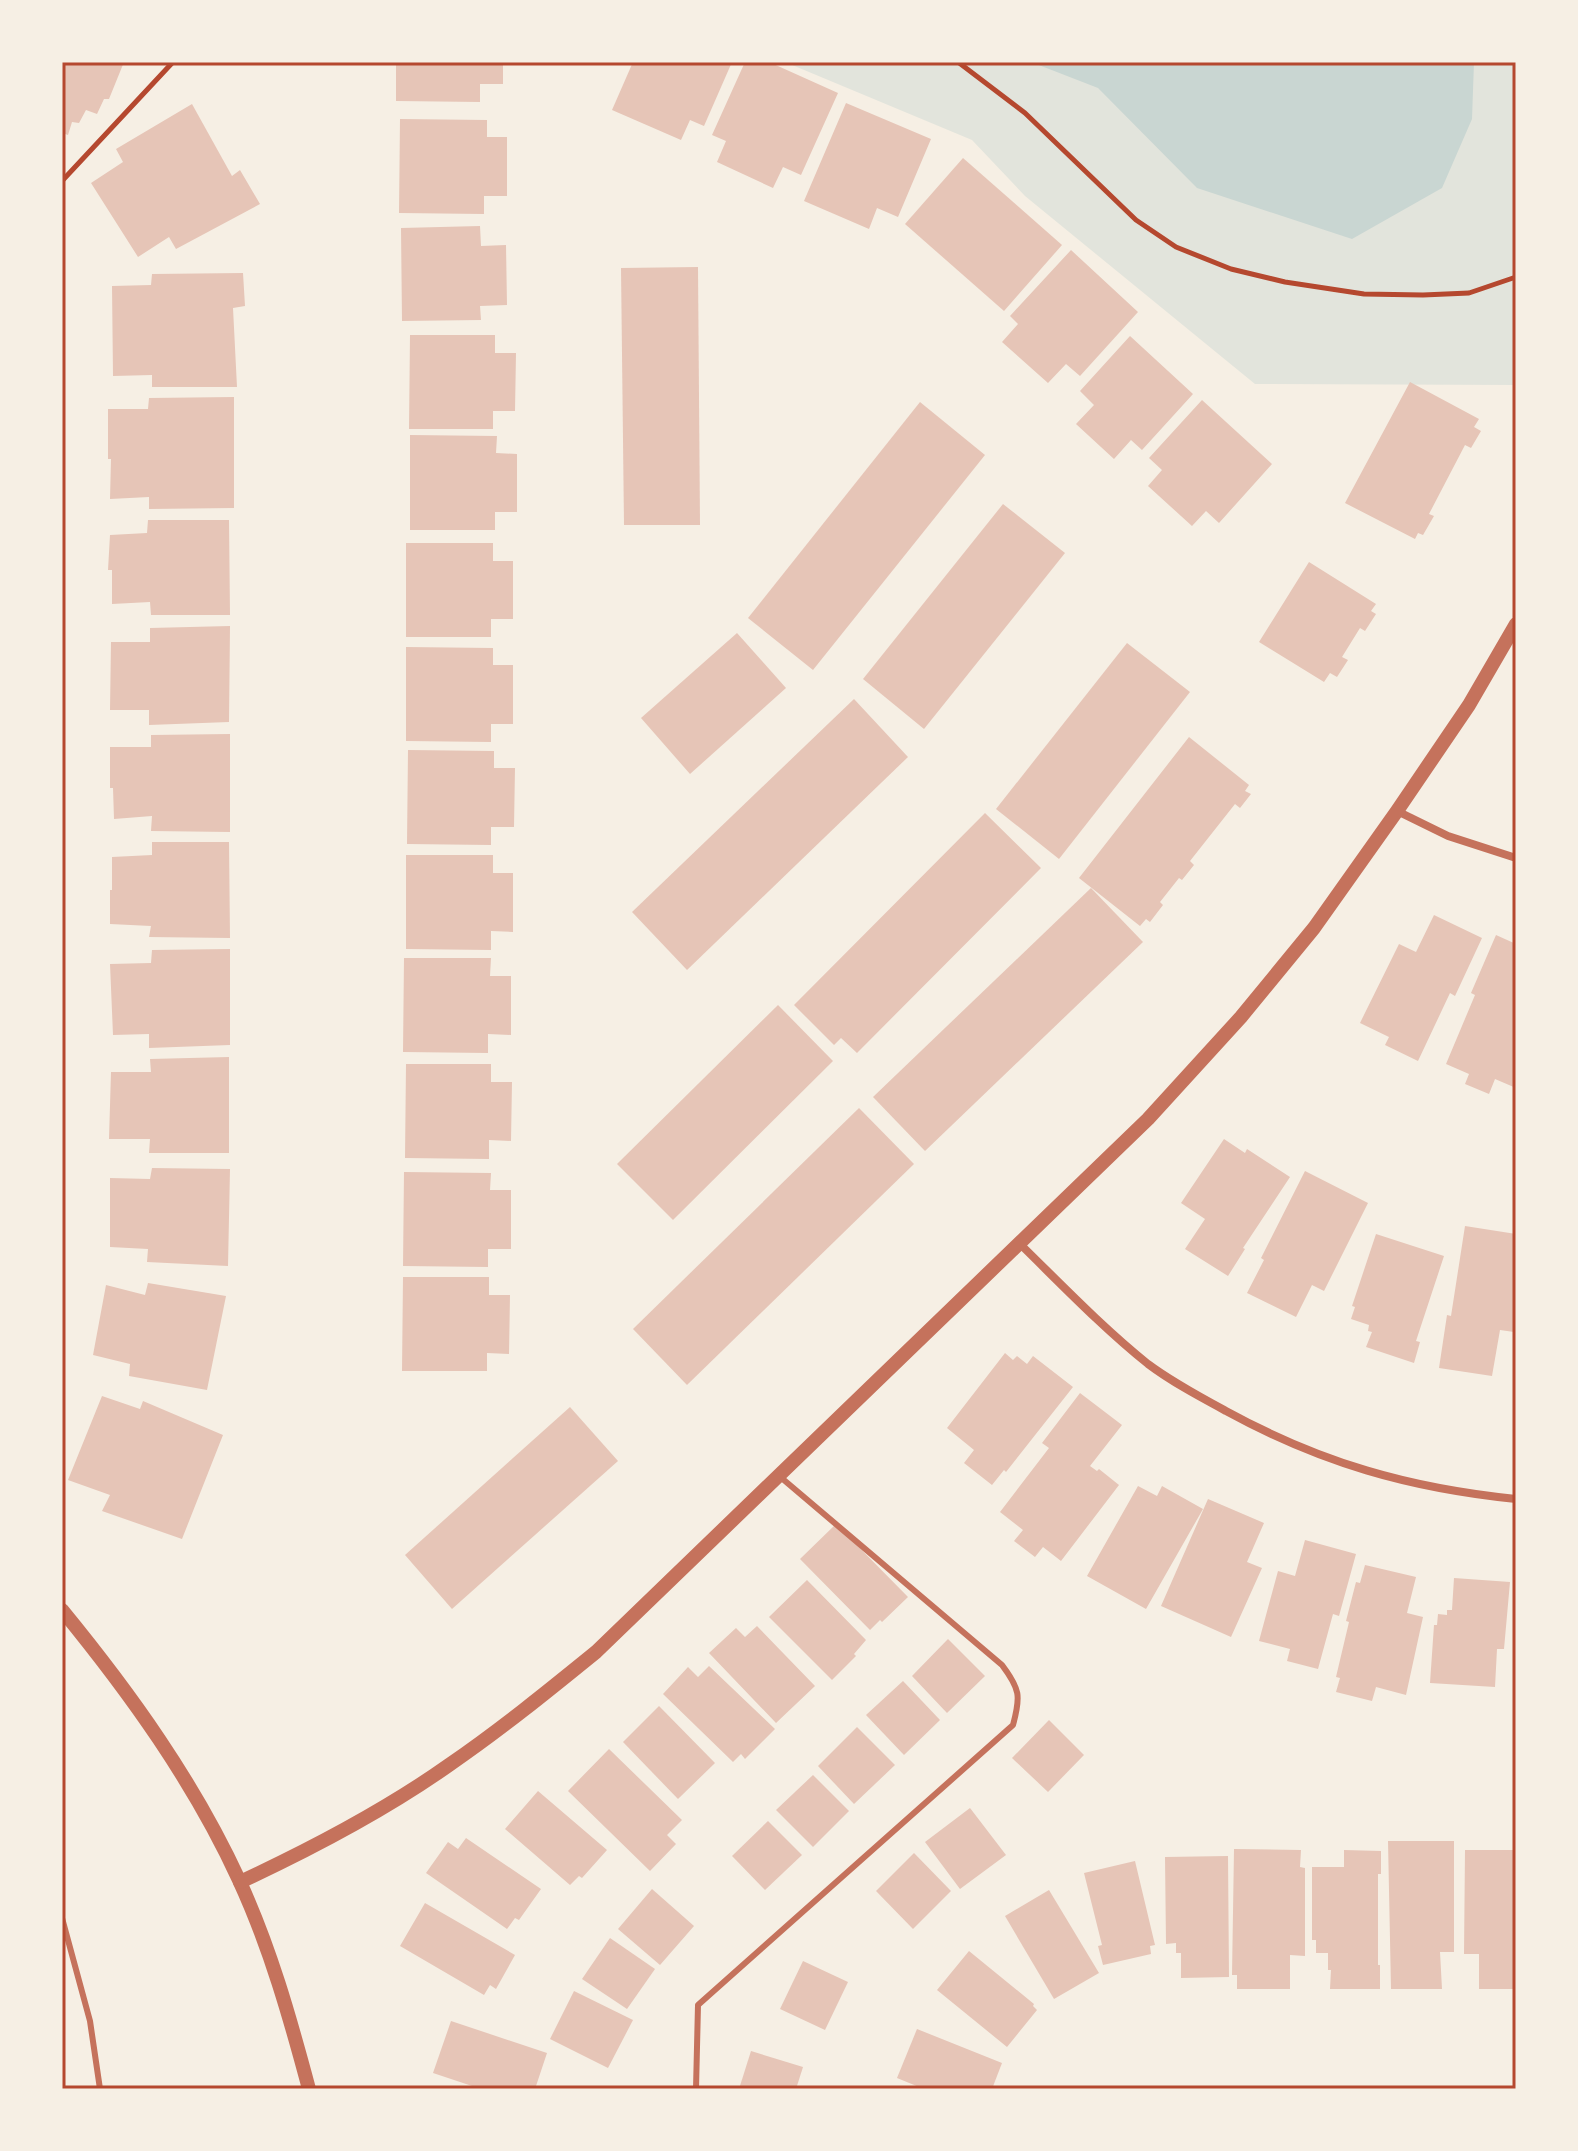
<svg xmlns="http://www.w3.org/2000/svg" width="1578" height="2151" viewBox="0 0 1578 2151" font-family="'Sofia Sans Condensed',sans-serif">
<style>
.green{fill:#e2e4dc}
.water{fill:#c9d6d2}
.building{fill:#e6c5b7}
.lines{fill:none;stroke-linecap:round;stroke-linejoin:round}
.path{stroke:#b5482f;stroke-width:5}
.service{stroke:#c5725c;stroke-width:6}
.minor{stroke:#c5725c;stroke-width:8}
.tertiary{stroke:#c5725c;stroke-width:14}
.neatline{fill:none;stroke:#b5482f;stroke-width:3}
</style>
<rect width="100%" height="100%" fill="#f6efe4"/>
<path class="green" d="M785,62h731v323l-261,-1 -230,-188 -53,-56z"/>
<path class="water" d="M1031,62h443l-2,57 -30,69 -90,51 -155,-51 -99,-100z"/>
<g class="building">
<path d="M62,62h62l-15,37h-5l-7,15 -11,-4 -7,13 -7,-1 -4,13 -6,-2z"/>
<path d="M396,62h107v22h-23v18l-84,-1z"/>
<path d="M633,62h99l-28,64 -14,-6 -9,20 -69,-30z"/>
<path d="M745,62h24l69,31 -37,82 -18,-8 -10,21 -56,-26 9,-21 -14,-6z"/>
<path d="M846,103l85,36 -33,78 -21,-9 -8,21 -65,-28z"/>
<path d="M192,104l40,72 8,-6 20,34 -84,45 -7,-12 -31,20 -47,-74 32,-21 -7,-13z"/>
<path d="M400,119l87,1v17h20v59h-23v18l-85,-1z"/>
<path d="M963,158l99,87 -58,66 -99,-87z"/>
<path d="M480,226l1,20 25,-1 1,60 -27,1 1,14 -79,1 -1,-93z"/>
<path d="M1071,250l67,62 -58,64 -14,-12 -18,19 -46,-41 16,-18 -8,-8z"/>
<path d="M698,267l2,258h-76l-3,-257z"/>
<path d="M243,273l2,33 -12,2 4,79h-85v-12l-39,1 -1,-90 39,-1 1,-11z"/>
<path d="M410,335h85v18h21l-1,58h-22v18h-84z"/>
<path d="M1130,336l63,58 -51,56 -11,-10 -17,19 -38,-35 18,-19 -14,-14z"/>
<path d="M1410,382l69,37 -5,8 7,4 -10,17 -6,-3 -36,69 5,2 -11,19 -5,-2 -3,6 -70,-36z"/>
<path d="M234,397v111l-85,1v-12l-39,2 1,-40h-3v-50h40l1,-11z"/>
<path d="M1202,400l70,64 -53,59 -13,-12 -14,15 -44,-40 14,-16 -13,-12z"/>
<path d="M920,402l65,53 -172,215 -65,-52z"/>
<path d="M410,435l87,1 -1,17 21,1v58h-22v18h-85z"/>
<path d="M1003,504l62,49 -141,176 -61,-50z"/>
<path d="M148,520h81l1,95h-79l-1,-13 -38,2v-34h-4l2,-35 37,-2z"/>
<path d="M406,543h87v18h20v58h-22v18h-85z"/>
<path d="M1309,562l67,42 -5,7 5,3 -11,17 -5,-3 -18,29 6,3 -11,17 -7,-4 -6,9 -65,-40z"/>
<path d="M230,626l-1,96 -80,3v-15h-39l1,-68h39v-14z"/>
<path d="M737,633l49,55 -96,86 -49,-56z"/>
<path d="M1127,643l63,49 -131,167 -63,-50z"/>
<path d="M406,647l87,1v17h20v59h-22v18l-85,-1z"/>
<path d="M854,699l54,58 -221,213 -55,-58z"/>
<path d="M230,734v98l-79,-1 1,-15 -38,3 -1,-31h-3v-41h41v-12z"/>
<path d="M1189,737l60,48 -4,6 6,3 -11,14 -5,-4 -45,57 4,4 -12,15 -3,-2 -19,24 3,3 -13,17 -4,-3 -6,7 -61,-48z"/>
<path d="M408,750l86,1v17h21l-1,59h-23v18l-84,-1z"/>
<path d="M985,813l56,55 -184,185 -16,-15 -7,7 -40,-40z"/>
<path d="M152,842h77l1,96 -81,-1 2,-11 -41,-2v-34h2v-33l40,-2z"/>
<path d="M406,855h87v18h20v59l-22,-1v19l-85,-1z"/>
<path d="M1091,888l52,54 -218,209 -52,-54z"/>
<path d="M1434,915l48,23 -27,58 -5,-3 -32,68 -33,-16 4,-8 -29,-14 39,-79 17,8z"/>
<path d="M1496,935l20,9v144l-21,-9 -6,15 -24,-10 4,-10 -23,-10 29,-69 -4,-2z"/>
<path d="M230,949v96l-81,3v-14l-36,1 -3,-71 41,-1 1,-13z"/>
<path d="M404,958h87l-1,18h21v59l-23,-1v19l-85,-1z"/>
<path d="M778,1005l55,56 -160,159 -56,-56z"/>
<path d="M229,1057v96h-80l1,-14h-41l2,-67h40l-1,-13z"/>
<path d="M406,1064h85v18h21l-1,59 -22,-1v19l-84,-1z"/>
<path d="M859,1108l55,56 -227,221 -54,-56z"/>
<path d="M1224,1139l21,14 2,-4 43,28 -47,71 2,1 -17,27 -43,-27 20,-30 -24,-16z"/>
<path d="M152,1168l78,1 -2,97 -81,-4 1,-13 -38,-2v-69l40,1z"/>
<path d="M1305,1171l63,32 -44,88 -12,-6 -16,32 -49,-24 17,-33 -3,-2z"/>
<path d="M404,1172l87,1 -1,17h21v59h-23v18l-85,-1z"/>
<path d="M1465,1226l51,8v84l-2,14 -14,-2 -8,46 -53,-8 8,-53 4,1z"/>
<path d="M1376,1234l68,22 -28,85 4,1 -6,21 -48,-16 6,-15 -4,-1 1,-6 -18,-6 4,-12 -3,-1z"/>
<path d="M403,1277h86v18h21l-1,59 -22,-1v18h-85z"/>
<path d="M148,1283l78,13 -19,94 -78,-14 1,-12 -37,-9 13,-70 39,10z"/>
<path d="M1005,1353l8,7 4,-4 10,8 6,-8 40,31 -67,85 -2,-2 -12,15 -28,-22 10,-13 -27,-22z"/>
<path d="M1080,1393l42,32 -32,41 7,5 2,-2 20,16 -58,76 -18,-14 -8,10 -21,-16 9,-11 -23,-18 49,-64 -7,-5z"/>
<path d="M102,1396l38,13 3,-8 80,34 -41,104 -80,-28 8,-16 -42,-15z"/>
<path d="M570,1407l48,54 -166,148 -47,-54z"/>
<path d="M1138,1486l19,10 5,-10 41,23 -57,100 -59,-33z"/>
<path d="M1208,1499l56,24 -17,39 15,6 -31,69 -70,-31z"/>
<path d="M836,1524l72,73 -26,25 -2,-2 -10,10 -70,-71z"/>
<path d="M1305,1540l51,14 -17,62 -6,-2 -15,55 -31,-8 3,-12 -31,-8 19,-70 17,5z"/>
<path d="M1365,1565l51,12 -9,36 16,4 -17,78 -30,-8 -4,14 -36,-9 4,-14 -4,-1 13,-55 -3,-1 10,-39 4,1z"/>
<path d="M1454,1578l56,4 -6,67h-7l-2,38 -65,-4 4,-58h3l1,-11 9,1v-5h5z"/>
<path d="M807,1580l59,60 -12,14 2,2 -24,24 -63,-63z"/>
<path d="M757,1626l58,60 -39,37 -67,-70 27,-25 9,9z"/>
<path d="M948,1639l37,37 -38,37 -35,-37z"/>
<path d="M709,1666l66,63 -30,30 -4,-5 -8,8 -70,-68 25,-27 10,10z"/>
<path d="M903,1681l37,39 -36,35 -38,-40z"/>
<path d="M659,1706l56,57 -37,36 -55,-57z"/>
<path d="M1049,1720l35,35 -36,37 -36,-34z"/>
<path d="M857,1727l38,38 -41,39 -36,-38z"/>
<path d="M609,1749l73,71 -15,15 9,9 -26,27 -82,-80z"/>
<path d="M813,1775l36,36 -36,36 -37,-37z"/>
<path d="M538,1791l69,59 -25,28 -3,-2 -9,9 -65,-56z"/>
<path d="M970,1808l36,47 -46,34 -35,-47z"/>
<path d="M768,1821l34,34 -37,35 -33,-34z"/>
<path d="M466,1838l75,51 -22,31 -4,-2 -8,11 -81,-56 22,-31 10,7z"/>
<path d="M1388,1841h66v111h-14l2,37h-51z"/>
<path d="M1234,1849l67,1 -1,17 5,1v88l-15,-1v34h-53v-14h-5z"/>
<path d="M1344,1850l37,1v23h-3v91h2v24h-50l1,-19h-3v-17h-12v-13h-4v-73h32z"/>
<path d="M1465,1850h51v139h-37v-35h-15z"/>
<path d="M914,1853l37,38 -38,38 -37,-38z"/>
<path d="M1228,1856l1,121 -48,1v-25h-5v-10l-10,1 -1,-87z"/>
<path d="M1135,1861l20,84 -5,1 1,8 -48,11 -5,-19 4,-1 -18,-72z"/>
<path d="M652,1889l42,37 -34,39 -42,-36z"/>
<path d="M1049,1890l50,83 -45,26 -49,-83z"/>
<path d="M425,1903l90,52 -19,34 -6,-4 -6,10 -84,-49z"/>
<path d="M610,1938l45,31 -28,40 -45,-30z"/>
<path d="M969,1951l65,53 -1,2 4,4 -30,37 -70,-57z"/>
<path d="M803,1961l45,21 -23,48 -45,-21z"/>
<path d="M574,1991l59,29 -25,48 -58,-29z"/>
<path d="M451,2021l96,32 -12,36h-54l-48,-16z"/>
<path d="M917,2029l85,34 -10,26h-68l-27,-11z"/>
<path d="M751,2051l52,16 -7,22h-57z"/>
</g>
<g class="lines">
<g class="path">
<path d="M958,62l67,51 111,107 40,27 55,22 54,13 79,12 59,1 46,-2 47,-16"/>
<path d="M62,181l111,-119"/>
</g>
<g class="service">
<path d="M62,1918l28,103 10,68"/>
<path d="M696,2089l2,-84 315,-280c8,-29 7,-36 -11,-60l-224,-190"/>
</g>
<g class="minor">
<path d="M1397,811l51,25 68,22"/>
<path d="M1019,1243c42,41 83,84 129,121 24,18 52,33 78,47 95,52 183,77 290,88"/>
</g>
<g class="tertiary">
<path d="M62,1610c68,83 132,172 177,270 31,67 51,138 70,209"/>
<path d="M240,1882c73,-34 144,-71 209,-117 51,-35 99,-74 147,-113l552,-533 93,-102 73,-89 83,-117 72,-106 47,-81"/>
</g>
</g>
<rect width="1578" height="2151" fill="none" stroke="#f6efe4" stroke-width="128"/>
<rect x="64" y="64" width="1450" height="2023" class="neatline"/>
</svg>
